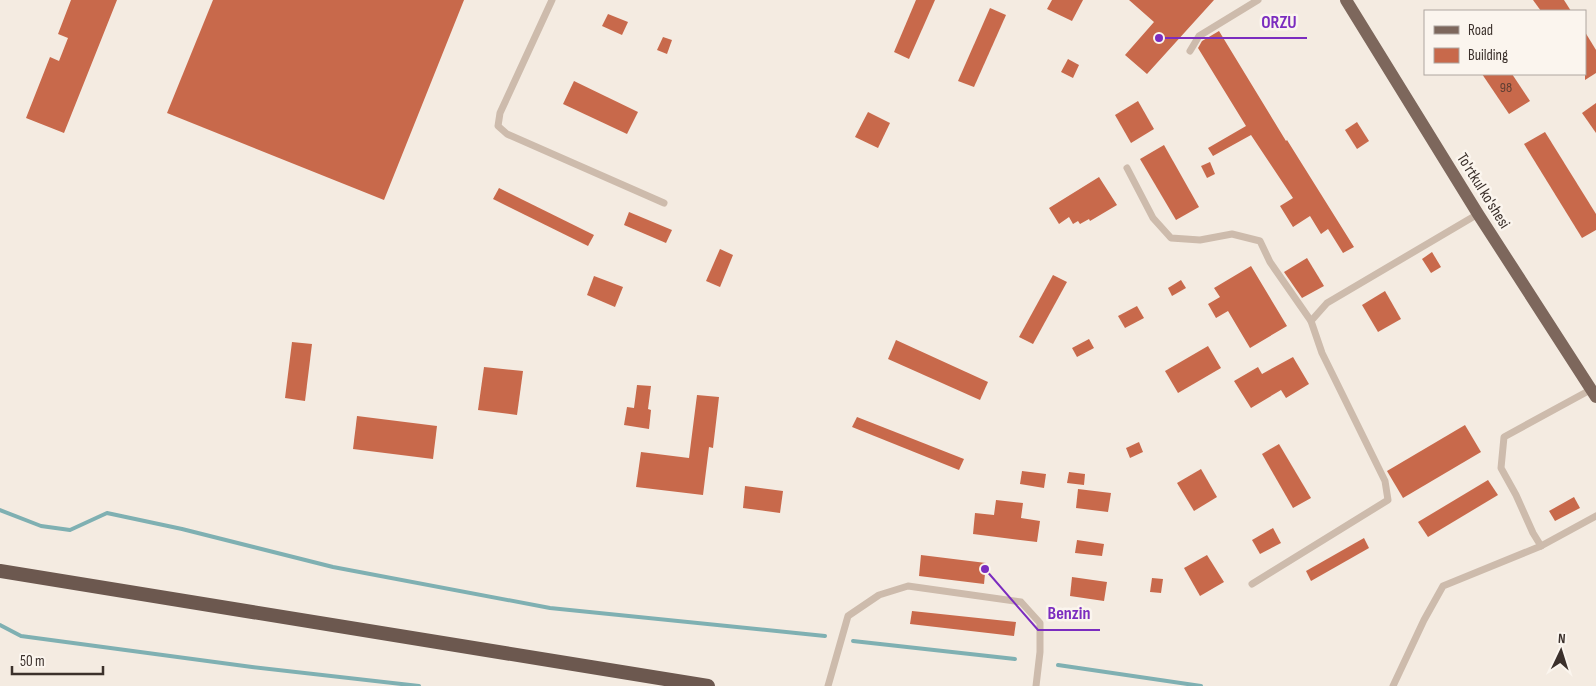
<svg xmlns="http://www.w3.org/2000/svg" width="1596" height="686" viewBox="0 0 1596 686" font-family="'Sofia Sans Condensed',sans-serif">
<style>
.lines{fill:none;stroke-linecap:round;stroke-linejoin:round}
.stream{stroke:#7fb0b2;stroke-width:4}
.building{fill:#c8694b}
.service{stroke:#cdbbac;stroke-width:7}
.primary{stroke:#7d675c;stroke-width:12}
.trunk{stroke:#6c584f;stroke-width:14}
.labels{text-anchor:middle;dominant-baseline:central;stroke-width:5;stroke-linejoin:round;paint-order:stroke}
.number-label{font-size:14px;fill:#5e3e33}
.street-label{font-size:16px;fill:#3b302b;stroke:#fbf5ee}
.leader{fill:none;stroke:#7b2cbf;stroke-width:2}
.callout-dot{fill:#7b2cbf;stroke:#fbf5ee;stroke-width:2}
.callout-label{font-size:18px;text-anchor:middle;font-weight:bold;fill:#7b2cbf;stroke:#fbf5ee;stroke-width:5;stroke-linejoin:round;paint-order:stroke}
</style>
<rect width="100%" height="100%" fill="#f4ebe1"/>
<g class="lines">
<g class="stream">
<path d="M0,510l41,16 29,4 37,-17 75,16 151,38 217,41 275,28"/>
<path d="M0,625l21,11 231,31 167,19"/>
<path d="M853,641l162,18"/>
<path d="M1058,665l143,21"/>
</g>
</g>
<g class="building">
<path d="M71,0h46l-53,133 -38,-15 24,-61 9,4 9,-23 -10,-4z"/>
<path d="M213,0h251l-80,200 -217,-87z"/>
<path d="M916,0h19l-26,59 -15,-7z"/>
<path d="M1052,0h31l-11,21 -25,-12z"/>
<path d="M1129,0h85l-67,74 -22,-19 29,-33z"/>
<path d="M1533,0h31l7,11h-30z"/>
<path d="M990,8l16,7 -32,72 -16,-6z"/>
<path d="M608,14l20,8 -6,13 -20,-9z"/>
<path d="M1219,31l67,110 1,-1 67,107 -11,6 -15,-24 -7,5 -11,-18 -17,11 -13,-21 13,-8 -42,-63 -38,21 -5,-8 38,-22 -48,-78 4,-7z"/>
<path d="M1585,32l11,18v23l-11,7z"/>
<path d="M663,37l9,3 -5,14 -10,-4z"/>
<path d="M1068,59l11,6 -6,13 -12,-6z"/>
<path d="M1482,74h30l18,27 -21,13z"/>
<path d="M574,81l64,31 -11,22 -64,-30z"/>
<path d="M1138,101l16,28 -23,14 -16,-28z"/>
<path d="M1596,103v30l-14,-20z"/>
<path d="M868,112l22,11 -12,25 -23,-11z"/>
<path d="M1357,122l12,19 -12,8 -12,-19z"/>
<path d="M1545,132l51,82v16l-14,8 -58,-94z"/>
<path d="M1164,145l35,62 -23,13 -36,-61z"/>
<path d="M1210,162l5,12 -8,4 -6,-12z"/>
<path d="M1099,177l18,28 -27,16 -1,-2 -9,5 -2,-3 -5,3 -4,-7 -10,7 -10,-16z"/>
<path d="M499,188l95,47 -6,11 -95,-47z"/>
<path d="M629,212l43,18 -6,13 -42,-18z"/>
<path d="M720,249l13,6 -13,32 -14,-6z"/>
<path d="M1432,252l9,15 -10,6 -9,-14z"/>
<path d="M1307,258l17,28 -22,12 -18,-26z"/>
<path d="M1251,266l36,60 -37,22 -22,-37 -12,7 -8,-14 12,-7 -6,-9z"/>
<path d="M1053,275l14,7 -34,62 -14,-7z"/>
<path d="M594,276l29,11 -8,20 -28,-12z"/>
<path d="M1181,280l5,8 -14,8 -4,-8z"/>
<path d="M1385,291l16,28 -23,13 -16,-27z"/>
<path d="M1137,306l7,12 -19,10 -7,-12z"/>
<path d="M1089,339l5,9 -17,9 -5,-9z"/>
<path d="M896,340l92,42 -8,18 -92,-41z"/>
<path d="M292,342l20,2 -7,57 -20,-3z"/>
<path d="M1208,346l13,22 -43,25 -13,-22z"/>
<path d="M1293,357l16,27 -23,14 -5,-8 -30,18 -17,-27 24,-14 4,7z"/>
<path d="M484,367l39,4 -6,44 -39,-5z"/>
<path d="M637,385l14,1 -3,23 3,1 -2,19 -25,-4 3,-18 7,1z"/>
<path d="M697,395l22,2 -6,51 -4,-1 -6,48 -67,-8 5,-35 48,6z"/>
<path d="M357,416l80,10 -4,33 -80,-10z"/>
<path d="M857,417l107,42 -5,11 -107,-43z"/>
<path d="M1465,425l16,27 -78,46 -16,-27z"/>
<path d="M1139,442l4,10 -13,6 -4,-10z"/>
<path d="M1279,444l32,54 -18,10 -31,-54z"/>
<path d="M1201,469l16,28 -23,14 -17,-28z"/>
<path d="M1022,471l24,3 -2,14 -24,-4z"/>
<path d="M1069,472l16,2 -1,11 -17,-2z"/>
<path d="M1488,480l10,15 -70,42 -10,-15z"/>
<path d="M745,486l38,5 -3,22 -37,-5z"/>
<path d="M1078,489l33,4 -3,19 -32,-4z"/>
<path d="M1574,497l6,11 -25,13 -6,-10z"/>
<path d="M996,500l27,3 -2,15 19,3 -3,21 -64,-8 2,-21 19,2z"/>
<path d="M1273,528l8,15 -21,11 -8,-14z"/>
<path d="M1364,538l5,10 -58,33 -5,-10z"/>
<path d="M1077,540l27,4 -2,12 -27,-3z"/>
<path d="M921,555l65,8 -2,21 -65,-8z"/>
<path d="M1207,555l17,27 -24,14 -16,-28z"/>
<path d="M1072,577l35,5 -3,19 -34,-5z"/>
<path d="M1152,578l11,1 -2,14 -11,-1z"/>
<path d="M912,611l104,11 -2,14 -104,-12z"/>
</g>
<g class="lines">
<g class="service">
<path d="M552,0l-52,113 -2,13 9,8 157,69"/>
<path d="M1190,51l9,-15 59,-36"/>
<path d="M1127,168l26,50 18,20 29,2 32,-6 28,7 10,21 41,59"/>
<path d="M1541,546l55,-30"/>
<path d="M1252,584l136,-84 -3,-19 -63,-128 -11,-32 16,-18 151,-89"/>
<path d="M828,686l20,-70 31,-21 29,-9 113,16 19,21v29l-4,34"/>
<path d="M1393,686l31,-66 19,-34 98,-40 -8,-13 -17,-38 -15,-27 3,-31 88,-48"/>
</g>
<path class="primary" d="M1346,0l132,214 118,183"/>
<path class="trunk" d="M0,571l708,115"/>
</g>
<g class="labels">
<g class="number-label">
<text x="1506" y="87">98</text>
</g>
<g class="street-label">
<text transform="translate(1483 191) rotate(58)">To'rtkul ko'shesi</text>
</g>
</g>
<path class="leader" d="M1159 38L1251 38H1307M985 569L1038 630H1100"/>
<g class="callout-dot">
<circle cx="1159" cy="38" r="5"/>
<circle cx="985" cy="569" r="5"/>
</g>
<g class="callout-label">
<text x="1279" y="28">ORZU</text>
<text x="1069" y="619">Benzin</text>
</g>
<rect x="1424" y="10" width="162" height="65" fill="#fbf5ee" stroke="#aea6a0"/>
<rect x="1434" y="26" width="25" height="8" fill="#7d675c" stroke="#aea6a0"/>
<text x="1468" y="35" font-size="15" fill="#3b302b">Road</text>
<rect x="1434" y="48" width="25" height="15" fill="#c8694b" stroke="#aea6a0"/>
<text x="1468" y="60" font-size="15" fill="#3b302b">Building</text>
<g transform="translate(1561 651) rotate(4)" stroke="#fbf5ee" stroke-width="4" paint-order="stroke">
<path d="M0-4L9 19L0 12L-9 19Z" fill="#3b302b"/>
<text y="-8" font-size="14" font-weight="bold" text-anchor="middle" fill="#3b302b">N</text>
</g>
<path d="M12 666v8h91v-8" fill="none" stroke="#3b302b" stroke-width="2.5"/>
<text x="20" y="666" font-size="15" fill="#3b302b" stroke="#fbf5ee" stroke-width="4" paint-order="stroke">50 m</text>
</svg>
